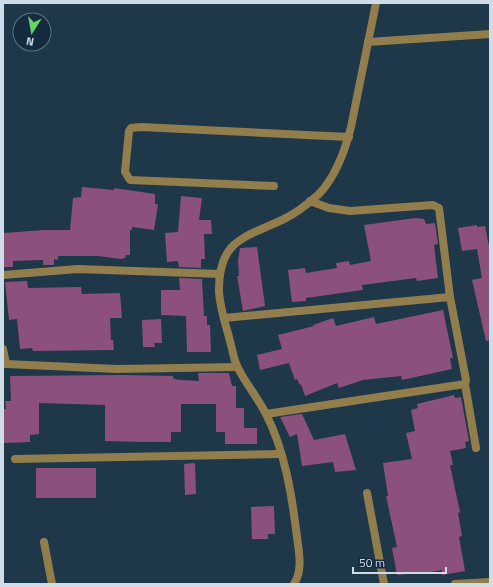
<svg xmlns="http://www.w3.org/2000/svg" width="493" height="587" viewBox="0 0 493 587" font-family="'Titillium Web',sans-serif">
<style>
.building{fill:#8b517c}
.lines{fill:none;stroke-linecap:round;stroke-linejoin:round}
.minor{stroke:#927d4d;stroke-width:8}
.tertiary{stroke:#927d4d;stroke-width:8}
</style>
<rect width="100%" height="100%" fill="#1e3749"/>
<g class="building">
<path d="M82,187l32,3v-2l41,6v10h3l-4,26 -22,-3v3h-2v25h-4l-1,3 -4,1 -23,-3h-40v4l-4,-1v6h-11v-5l-30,1v6h-10v-34l41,-3h26l3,-32 8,-1z"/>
<path d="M181,196l21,2 -3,22h12l1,14h-8l1,25h-4v9l-22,-1 -1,-6 -11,1 -2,-29 13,-1z"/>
<path d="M415,218l9,1 2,5 9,-1 3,21 -4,1 4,33 -21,3 -1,-3 -54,7 1,5 -57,8v3l-14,1 -4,-32 17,-2 1,5 31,-5 -1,-5 13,-2 1,4 21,-4 -7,-36z"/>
<path d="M477,225v2l8,-1 5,25v89l-4,1 -14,-61 10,-2 -5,-29 -15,2 -4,-23z"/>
<path d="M257,247l8,59 -22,5 -6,-35h2l-1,-15 2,-13z"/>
<path d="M179,278l23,1 2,37h3v9h3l1,27h-24l-1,-36 -25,-1v-25h19z"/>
<path d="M27,281l1,7 53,-1 1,7 38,-1 2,25h-12l1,22h2l1,10 -81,1 -1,-3 -12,1 -3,-30 -8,1 -4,-38z"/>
<path d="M443,310l10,48h-3l2,11 -50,11 -1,-4 -38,4 -24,8 -2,-5 -32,13 -4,-12 -1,1 -3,-6 -2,1 -6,-17 -29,7 -3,-15 25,-6 -4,-14 36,-9 -1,-1 20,-7 3,8 38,-9 2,7z"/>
<path d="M161,319l1,24h-8l1,4h-12l-1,-27z"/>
<path d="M198,373h31l3,13h4v22h8v20h13v16h-32v-12h-9v-28h-35v28h-10v10h-28l-38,-1v-36l-66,-2v31l-9,1v7l-27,1v-34h3l-1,-8h6l-1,-25 115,-1 48,1 1,3 7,1 18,1z"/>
<path d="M454,395l1,3 6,-1 8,44 -4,1 1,6 -16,3 3,14h-3l10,47 -2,1 4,23 -3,1 6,34 -23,4v-5l-23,4v-1l-22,2 -5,-27 5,-1 -11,-51h2l-5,-33 29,-4 -6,-26 9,-2 -4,-21 7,-2 -1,-4z"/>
<path d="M302,414l12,26 31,-6 11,36 -21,2 -2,-10 -31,4 -5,-32 -7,3 -10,-20z"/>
<path d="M195,463l1,31 -11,1 -1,-31z"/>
<rect x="36" y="468" width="60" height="30"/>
<path d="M274,506l1,28h-7v5h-16l-1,-32z"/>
</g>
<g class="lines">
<g class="minor">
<path d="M368,42l122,-8"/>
<path d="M274,186l-144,-6 -5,-8 4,-41 2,-3 10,-1 208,10"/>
<path d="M310,201l19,7 21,3 83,-6 6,3 11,89 16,83 -1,4 11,64"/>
<path d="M3,275l75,-6 142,5"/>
<path d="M224,318l226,-21"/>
<path d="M3,349l3,15 111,5 120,-2"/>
<path d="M266,414l199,-30"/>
<path d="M15,459l266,-5"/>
<path d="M367,493l17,91"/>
<path d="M44,542l8,42"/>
<path d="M455,584l35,-2"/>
</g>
<path class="tertiary" d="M294,584c9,-14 5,-31 3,-47 -5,-41 -12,-86 -31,-123 -8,-16 -20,-30 -28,-46 -4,-7 -5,-16 -7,-23 -4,-17 -11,-35 -12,-53 -1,-51 24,-54 63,-72 13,-6 26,-16 37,-26 17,-18 26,-43 32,-67l25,-124"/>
</g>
<rect width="493" height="587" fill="none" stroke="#cedce8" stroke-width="8"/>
<g transform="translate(32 32) rotate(191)"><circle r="19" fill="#142c3e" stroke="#5e7282"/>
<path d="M0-3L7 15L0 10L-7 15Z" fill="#67d466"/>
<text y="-6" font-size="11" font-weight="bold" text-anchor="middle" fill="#cedce8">N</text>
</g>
<path d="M353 567v6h93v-6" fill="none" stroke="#cedce8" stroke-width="2"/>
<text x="359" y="567" font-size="12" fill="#cedce8" stroke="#142c3e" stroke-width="3" paint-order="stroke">50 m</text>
</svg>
